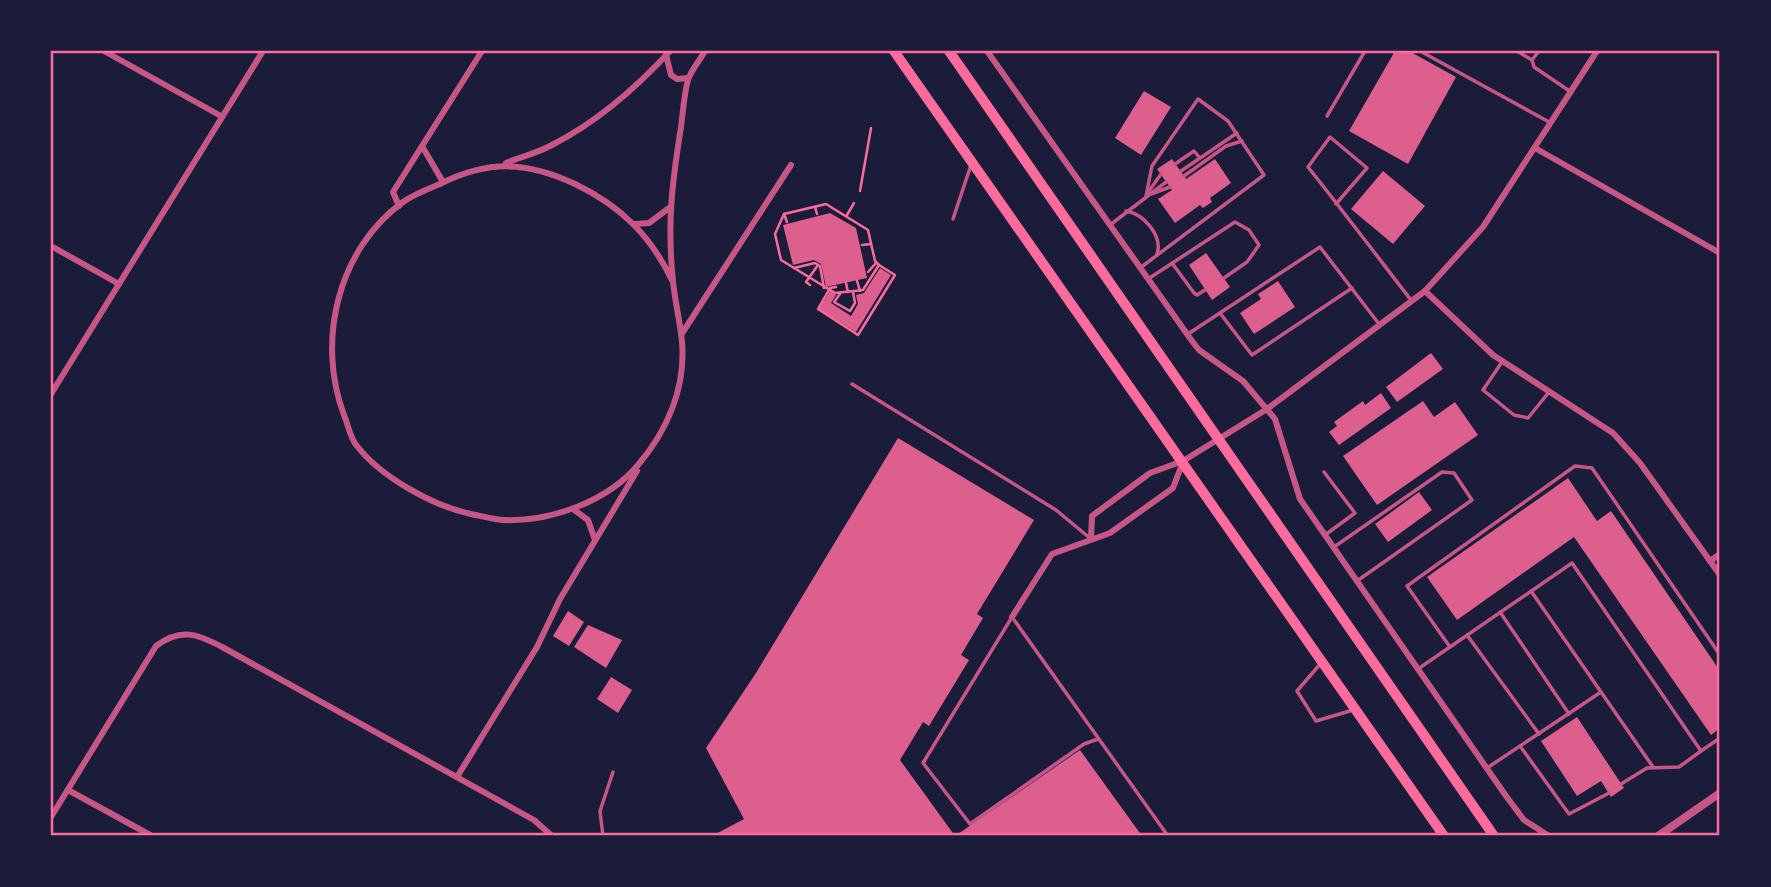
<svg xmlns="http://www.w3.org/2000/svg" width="1771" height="887" viewBox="0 0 1771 887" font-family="Manrope,sans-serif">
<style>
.building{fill:#dd5f8e}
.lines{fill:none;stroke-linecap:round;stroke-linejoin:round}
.path{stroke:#ff6b9d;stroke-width:2.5}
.service{stroke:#c65784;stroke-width:3.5}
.minor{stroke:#c65784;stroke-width:6}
.tertiary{stroke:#c65784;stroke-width:8}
.primary{stroke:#ff6b9d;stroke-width:10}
.neatline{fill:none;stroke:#ff6b9d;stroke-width:2.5}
</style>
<rect width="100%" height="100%" fill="#1b1b3a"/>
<g class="building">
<path d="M1395,51h14l47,26 -48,87 -59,-33z"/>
<path d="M1144,91l27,16 -30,48 -26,-17z"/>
<path d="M1172,159l14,20 29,-20 16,24 -21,15 2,4 -9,6 -3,-3 -25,18 -17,-24 14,-9 -15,-21z"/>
<path d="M1383,171l42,35 -32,38 -42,-35z"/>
<path d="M830,213l26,15 11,50 -41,9 -5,-23 -7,-4 -21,5 -10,-40z"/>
<path d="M1206,253l24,34 -18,13 -23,-35z"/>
<path d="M880,268l11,7 -35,57 -37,-23 11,-18 6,4 -5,8 20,13 7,-12 -2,-9 8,-2z"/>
<path d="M1278,281l17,26 -41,27 -14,-21 21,-14 -3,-5z"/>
<path d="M1431,353l12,16 -46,33 -11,-15z"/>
<path d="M1381,393l10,15 -52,37 -10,-13 8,-6 -3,-4 29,-21 2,4z"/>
<path d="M1423,401l11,16 21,-15 23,33 -101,70 -34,-49z"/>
<path d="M898,438l136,82 -57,94 6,4 -22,37 8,5 -40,66 -6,-4 -23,38 55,76 125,-86 62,86h-430l32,-17 -38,-71 50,-75z"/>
<path d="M1568,478l29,43 14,-10 109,160v57l-9,7 -137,-198 -117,83 -30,-43z"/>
<path d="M1419,492l13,18 -44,32 -13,-18z"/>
<path d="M568,611l16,11 -15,24 -16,-10z"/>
<path d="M588,625l34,15 -16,28 -32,-21z"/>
<path d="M611,677l21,13 -14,23 -21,-14z"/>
<path d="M1577,717l47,71 -13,9 -10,-16 -24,15 -36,-55z"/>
</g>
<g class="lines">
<g class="path">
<path d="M860,191l11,-63"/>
<path d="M826,204l42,26 7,31 4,4 -16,25 -28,3 -54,-33 -6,-26 9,-20z"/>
<path d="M815,207l2,7"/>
<path d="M784,214l3,8"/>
<path d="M847,215l7,-12"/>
<path d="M862,245l9,-1"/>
<path d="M794,268l21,-5 5,3 4,22"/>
<path d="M868,272l8,-9"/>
<path d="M857,281l3,10"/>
<path d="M846,283l2,9"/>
<path d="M810,285l-4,-3 12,-17"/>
<path d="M836,287l-6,1 -12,21 40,26 37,-60 -16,-10"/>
<path d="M840,294l-6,8 16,9 5,-8 -2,-11"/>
</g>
<g class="service">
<path d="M1420,51l129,71"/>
<path d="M1517,51l15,9"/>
<path d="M1539,51l-7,9 2,7 37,25"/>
<path d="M1327,116l38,-65"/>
<path d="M1175,164l19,-13 5,6"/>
<path d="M1181,171l56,-38"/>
<path d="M1184,176l42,-30 16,-5"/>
<path d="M1147,194l14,-20"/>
<path d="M1151,194l19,-7"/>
<path d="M1336,204l31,-36 -37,-31 -22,30c35,44 69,89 103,133"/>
<path d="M1126,211c18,3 37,25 31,43"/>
<path d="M953,219l18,-54"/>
<path d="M1110,225l56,-43"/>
<path d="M1172,263l22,30 3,2 8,-5"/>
<path d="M1140,268l124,-93 -36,-54 -30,-22 -46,67 -6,30"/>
<path d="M1148,279l87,-57 14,8 10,15 -12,17 -23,16"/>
<path d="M1220,313l32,42 100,-67"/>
<path d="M1188,334l132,-87 59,77"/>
<path d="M1502,362l-19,28 31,25 14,3 21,-26"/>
<path d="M852,384l204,126 35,29"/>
<path d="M1324,472l31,41 -30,22"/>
<path d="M1334,547l108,-75 12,1 18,27 -115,81"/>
<path d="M1531,591l122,176"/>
<path d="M1500,612l69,102"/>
<path d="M1467,635l72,99"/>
<path d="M1450,647l-43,-61 168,-120 17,2 128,187"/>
<path d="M1321,663l-24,28 19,30 37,-11"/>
<path d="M1418,669l154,-106 129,188 19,-13"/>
<path d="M1098,739l-14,5 -114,80 -47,-61 89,-146 156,219"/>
<path d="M1520,746l49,68 40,-21"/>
<path d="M1487,768l114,-76"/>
<path d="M1621,784l26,-16 32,-1 22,-16"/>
<path d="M603,836l-3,-25 13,-39"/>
</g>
<g class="minor">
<path d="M104,51l117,65"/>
<path d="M987,51l205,290 7,9 44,31 32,38 25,80 206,297 18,24 25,16"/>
<path d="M666,55l5,20 6,4 11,-1"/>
<path d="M422,146l21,36"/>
<path d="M1535,148l185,105"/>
<path d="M506,163c15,-6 31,-10 46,-18 43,-22 85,-58 118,-94"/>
<path d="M399,206l-6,-14 89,-141"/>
<path d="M635,224l14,-1 20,-15"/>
<path d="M51,246l68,38"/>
<path d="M673,282c-22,-46 -52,-76 -98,-98 -48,-23 -87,-24 -135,0 -12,5 -26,10 -37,18 -65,47 -87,139 -59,213 4,9 6,23 13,31 24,31 76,60 114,68 11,2 23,6 33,6 47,2 104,-19 134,-55 29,-34 48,-77 44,-123 -2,-21 -7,-40 -9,-61 -6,-57 -1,-98 8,-154 2,-15 3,-33 7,-47 3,-10 12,-20 17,-29"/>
<path d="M1425,291l68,64 120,78 27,30 80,112"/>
<path d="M681,335l110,-170"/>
<path d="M51,394l212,-343"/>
<path d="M573,509l15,11 7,20"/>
<path d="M1091,539l1,-23 58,-43 33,-12 84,-52 158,-118 58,-64 114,-176"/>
<path d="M1710,561l10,-7"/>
<path d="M1012,617l40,-63 58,-21 63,-45 9,-24"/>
<path d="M457,777l80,-130 23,-48 77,-128"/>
<path d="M68,790l84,46"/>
<path d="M51,817l105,-171c25,-19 42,-12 68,2l310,172 18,16"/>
</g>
<path class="tertiary" d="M1658,836l62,-43"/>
<g class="primary">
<path d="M894,51l550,785"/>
<path d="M949,51l545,785"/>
</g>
</g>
<rect width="1771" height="887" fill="none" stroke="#1b1b3a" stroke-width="105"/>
<rect x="52" y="52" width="1666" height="782" class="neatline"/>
</svg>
